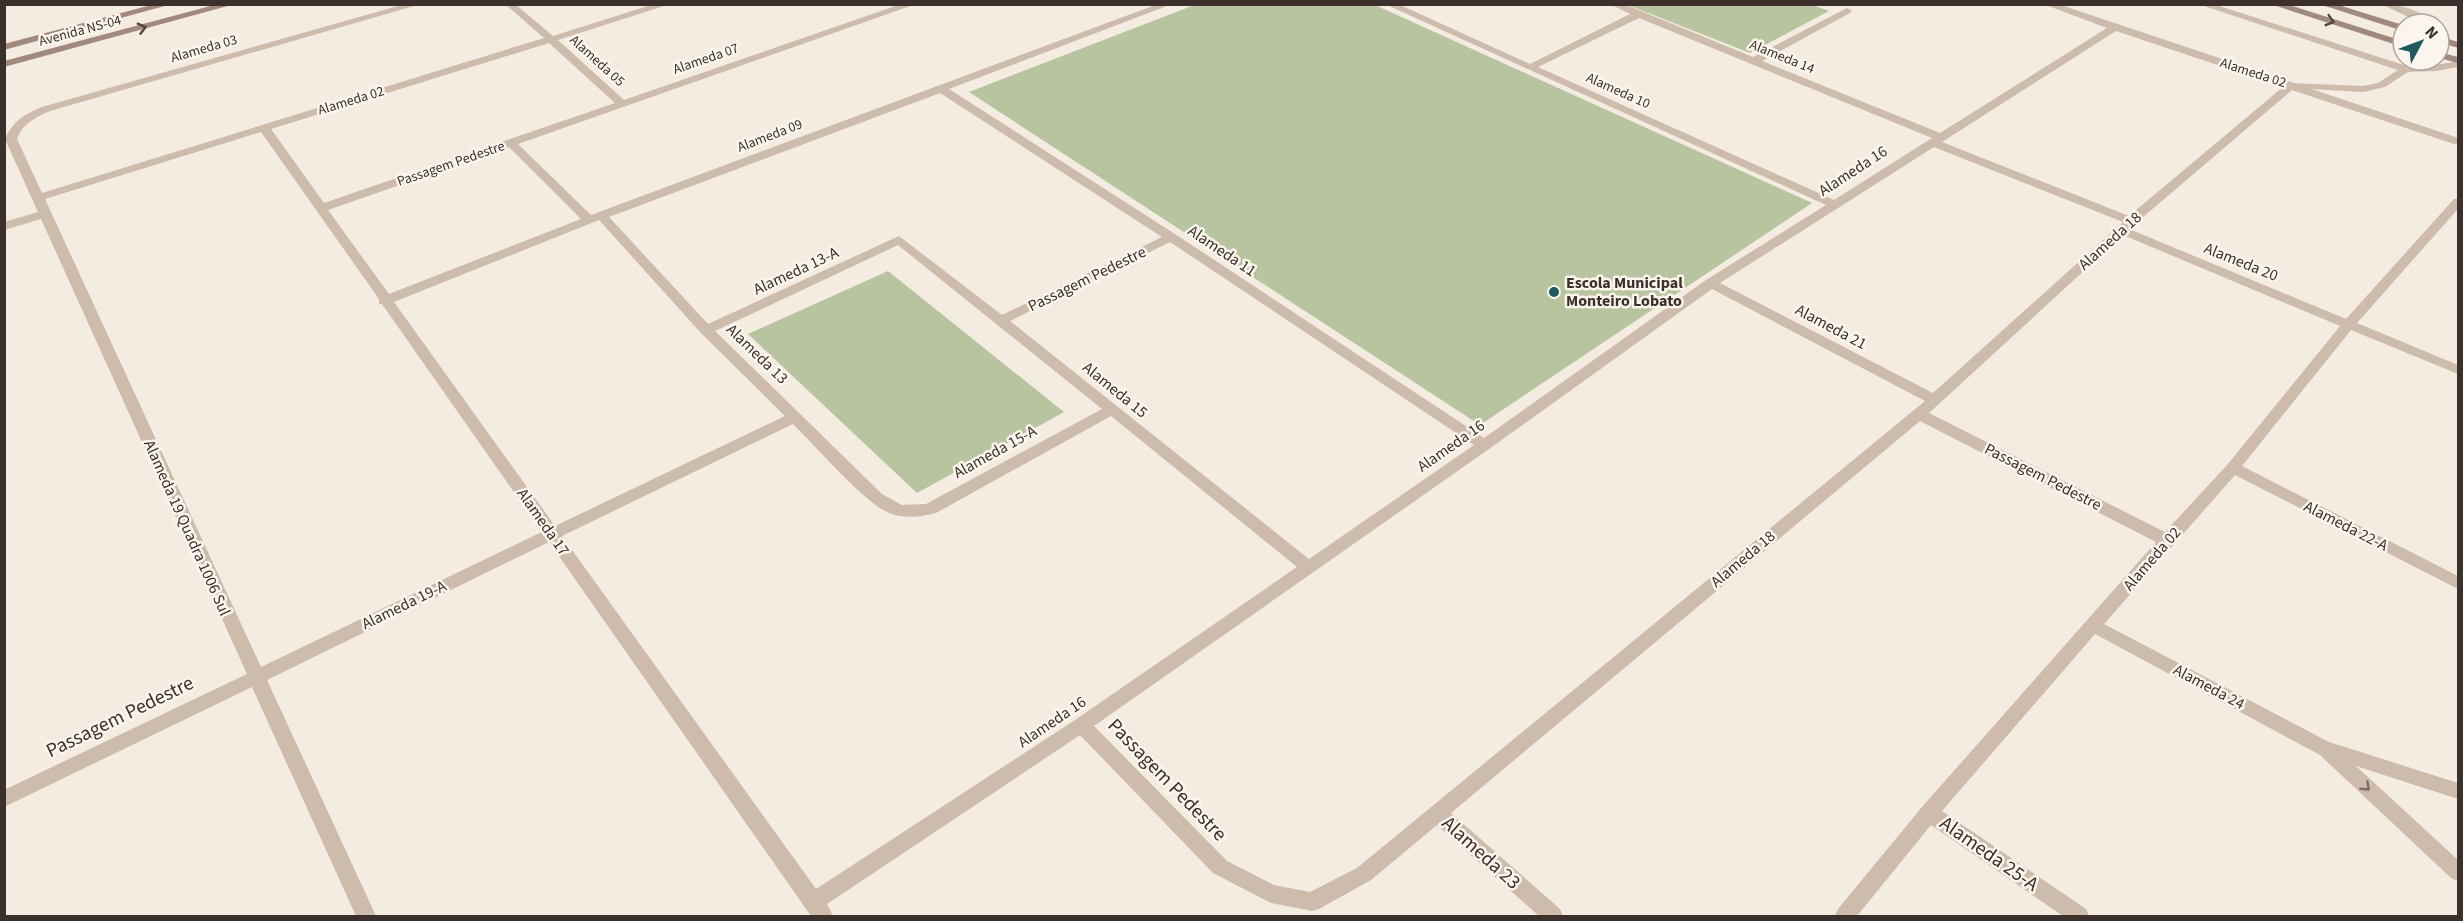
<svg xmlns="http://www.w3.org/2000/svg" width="2463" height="921" viewBox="0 0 2463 921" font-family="'Source Sans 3',sans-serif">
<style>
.green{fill:#b8c4a0}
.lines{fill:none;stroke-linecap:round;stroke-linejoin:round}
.lane{fill:#cdbbac;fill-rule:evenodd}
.street{fill:#cdbbac;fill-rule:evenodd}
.secondary{fill:#a18a7d;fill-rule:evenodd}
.oneway{stroke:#544640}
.oneway2{stroke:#7d6f65}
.poi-dot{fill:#1f5a5e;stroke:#fbf5ee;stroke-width:2}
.labels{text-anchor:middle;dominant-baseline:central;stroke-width:5;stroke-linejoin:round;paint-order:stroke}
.far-street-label{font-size:14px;fill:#3b302b;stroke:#fbf5ee}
.street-label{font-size:16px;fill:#3b302b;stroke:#fbf5ee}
.poi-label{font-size:16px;font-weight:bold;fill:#3b302b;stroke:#fbf5ee;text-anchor:start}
.near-street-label{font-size:20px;fill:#3b302b;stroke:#fbf5ee}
</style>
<rect width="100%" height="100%" fill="#f4ebe1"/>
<g class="green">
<path d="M1197,4l178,1 437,198 -332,222 -511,-333z"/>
<path d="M1812,5l17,6 -79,42 -122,-48z"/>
<path d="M888,271l176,141 -147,81 -169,-159z"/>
</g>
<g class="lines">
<g class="lane">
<path d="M2198,4h15l194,62 29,-1 22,-4v6l-22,4 -28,1 -23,15 -22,5 -71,-4 -4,-1v-4l75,3 15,-3 20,-13z"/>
<path d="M2381,4c19,0 40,6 54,20h-12z"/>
</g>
<path class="street" d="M405,4h16l-371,107c-15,7 -27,12 -33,28l25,54 502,-155 -39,-34h10l38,32 101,-32h16l-112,36 66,60 277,-96h15l-398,140 73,71 567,-211h14l-223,85 226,145 309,204 222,-158 120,-75 -441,-201h13l132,60 100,-50 -20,-10h14l129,53 94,-49 5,3 -2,2 -88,48 178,72 167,-105 -64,-24h15l400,134v7l-4,-1 -162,-54 -163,139 217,90 108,-120h4v10l-101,114 101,42v9l-107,-44 -109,136 216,110v13l-223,-114 -131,149 225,118 129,41v16l-102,-33 102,94v21l-7,-3 -131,-123 -225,-121 -153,177 144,98 3,7h-26l-132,-91 -74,91h-22l3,-7 84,-102 234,-265 -236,-121 -469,392 109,96 3,7h-24l-102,-91 -66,55 -52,29 -7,2 -41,-8 -58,-30 -133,-138 -253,169 6,12h-22l-262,-374 -282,138 109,236h-20l-104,-229 -248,120v-17l243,-116 -206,-455 -37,11v-8l34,-10 -33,-73c8,-18 20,-25 37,-32zM1639,18l293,120 -98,62 -296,-133zM2116,31l167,56 -154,129 -187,-74zM549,43l66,60 -291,100 -53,-74zM940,93l222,144 -160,78 -103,-79 -191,88 -99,-107zM261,132l118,167v5h3l160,228 -281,135 -216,-468zM509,147l72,72 -192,75 -61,-84zM1934,147l189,75 -190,171 -213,-110zM599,220l102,113 84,83 -230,110 -161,-224zM2123,235l217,91 -112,138 -63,68 -236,-119zM1170,242l304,203 -165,114 -299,-238zM898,245l204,164 -176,95 -24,1 -20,-11 -167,-163zM1712,289l213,112 -568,467 -47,24 -36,-7 -47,-24 -133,-135 395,-277zM1111,416l186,151 -222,153 -259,169 -254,-353 231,-112c22,21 70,78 96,89 16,6 31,4 47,0z"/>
<g class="secondary">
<path d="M155,4h17l-168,46v-6z"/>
<path d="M218,4h17l-231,63v-6z"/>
<path d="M2270,4h16l117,37v6z"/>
<path d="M2319,4h16l68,21v6z"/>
<path d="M2439,36l19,6v6l-19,-6z"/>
<path d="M2439,52l19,5v6l-19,-5z"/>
</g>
</g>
<defs><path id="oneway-chevron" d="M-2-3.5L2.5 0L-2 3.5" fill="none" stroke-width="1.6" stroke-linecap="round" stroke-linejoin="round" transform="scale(1.5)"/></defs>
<g class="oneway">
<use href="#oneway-chevron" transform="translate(2330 21) rotate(17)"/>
<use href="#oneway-chevron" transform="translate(142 28) rotate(-15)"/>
</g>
<use class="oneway2" href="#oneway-chevron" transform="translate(2366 787) rotate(43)"/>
<circle class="poi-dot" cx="1554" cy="292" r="6"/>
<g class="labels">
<g class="far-street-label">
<text transform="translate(80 31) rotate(-15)">Avenida NS-04</text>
<text transform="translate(204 49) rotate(-16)">Alameda 03</text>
<text transform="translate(1782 57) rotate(22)">Alameda 14</text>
<text transform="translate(706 59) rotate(-19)">Alameda 07</text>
<text transform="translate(597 61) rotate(42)">Alameda 05</text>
<text transform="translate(2253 73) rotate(18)">Alameda 02</text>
<text transform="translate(1618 91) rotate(24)">Alameda 10</text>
<text transform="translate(351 101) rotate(-17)">Alameda 02</text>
<text transform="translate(770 136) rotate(-21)">Alameda 09</text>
<text transform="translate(451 164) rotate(-19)">Passagem Pedestre</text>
</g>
<g class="street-label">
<text transform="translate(1853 171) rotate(-33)">Alameda 16</text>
<text transform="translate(2110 241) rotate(-42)">Alameda 18</text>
<text transform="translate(1222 251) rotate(34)">Alameda 11</text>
<text transform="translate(2241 262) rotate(22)">Alameda 20</text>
<text transform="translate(796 271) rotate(-25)">Alameda 13-A</text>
<text transform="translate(1087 279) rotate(-26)">Passagem Pedestre</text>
<text transform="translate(1831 327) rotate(28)">Alameda 21</text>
<text transform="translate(757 354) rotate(44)">Alameda 13</text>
<text transform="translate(1115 390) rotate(39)">Alameda 15</text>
<text transform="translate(1451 446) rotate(-35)">Alameda 16</text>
<text transform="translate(995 452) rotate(-29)">Alameda 15-A</text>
<text transform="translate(2043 477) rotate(27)">Passagem Pedestre</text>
<text transform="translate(543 522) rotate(55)">Alameda 17</text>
<text transform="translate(2346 526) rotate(27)">Alameda 22-A</text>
<text transform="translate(187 528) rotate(66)">Alameda 19 Quadra 1006 Sul</text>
<text transform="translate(1743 559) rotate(-40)">Alameda 18</text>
<text transform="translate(2152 559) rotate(-49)">Alameda 02</text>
<text transform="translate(404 605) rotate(-26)">Alameda 19-A</text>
<text transform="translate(2209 687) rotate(28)">Alameda 24</text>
<text transform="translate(1052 722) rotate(-34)">Alameda 16</text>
</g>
<g class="poi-label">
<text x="1566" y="283">Escola Municipal<tspan x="1566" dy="18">Monteiro Lobato</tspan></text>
</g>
<g class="near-street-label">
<text transform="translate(120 717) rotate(-26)">Passagem Pedestre</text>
<text transform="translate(1167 780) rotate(46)">Passagem Pedestre</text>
<text transform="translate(1481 853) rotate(42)">Alameda 23</text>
<text transform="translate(1989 854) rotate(35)">Alameda 25-A</text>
</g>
</g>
<rect width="2463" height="921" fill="none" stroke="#3b302b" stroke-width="12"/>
<g transform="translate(2421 42) rotate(49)"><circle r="28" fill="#fbf5ee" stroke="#aea6a0" stroke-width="1.5"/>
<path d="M0-4.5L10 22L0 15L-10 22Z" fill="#1f5a5e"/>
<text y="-9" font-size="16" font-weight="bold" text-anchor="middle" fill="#3b302b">N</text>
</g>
</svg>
